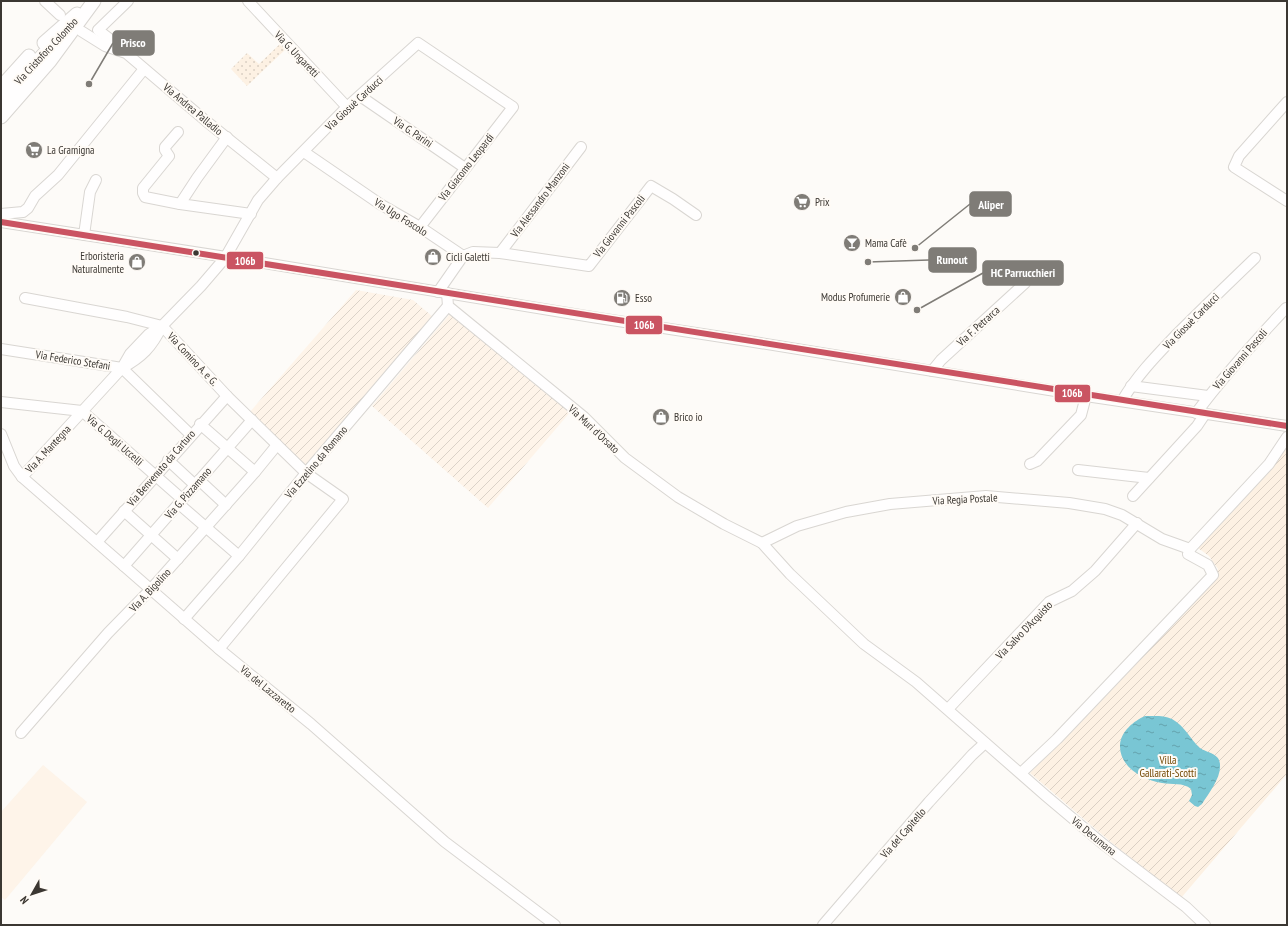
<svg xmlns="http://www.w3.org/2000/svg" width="1288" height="926" viewBox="0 0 1288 926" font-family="'PT Sans Narrow',sans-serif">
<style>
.built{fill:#fef4e9}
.industrial{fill:url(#industrial-furrows)}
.grass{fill:url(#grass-dots)}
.garden{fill:url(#garden-furrows)}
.water{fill:url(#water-ripples)}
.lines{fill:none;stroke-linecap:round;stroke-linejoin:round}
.minor-casing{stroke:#d9d6d2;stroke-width:12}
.major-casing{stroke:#d9d6d2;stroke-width:15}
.minor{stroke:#fffefe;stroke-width:10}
.major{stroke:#fffefe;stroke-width:13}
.bus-1-casing{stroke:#fffbf6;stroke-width:9}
.bus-1{stroke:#ca5462;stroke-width:6}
.bus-dot{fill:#3b3732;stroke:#fffbf6;stroke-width:1.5}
.labels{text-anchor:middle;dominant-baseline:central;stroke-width:4;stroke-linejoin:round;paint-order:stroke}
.street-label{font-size:11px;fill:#3b3732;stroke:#fffbf6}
.poi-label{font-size:11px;fill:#3b3732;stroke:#fffbf6;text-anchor:start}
.park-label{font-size:11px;fill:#734701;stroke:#fffbf6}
.leader{fill:none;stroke:#7f7c77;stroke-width:1.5}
.callout-dot{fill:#7f7c77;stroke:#fffbf6;stroke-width:1.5}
.callout{fill:#7f7c77;stroke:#7f7c77;stroke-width:1.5}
.callout-label{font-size:12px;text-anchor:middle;font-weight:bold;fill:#fff}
.line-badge{stroke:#fffbf6;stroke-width:1.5}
.badge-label{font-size:11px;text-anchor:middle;font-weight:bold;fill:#fff}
</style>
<defs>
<pattern id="industrial-furrows" width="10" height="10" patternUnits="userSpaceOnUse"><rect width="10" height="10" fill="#fef4e9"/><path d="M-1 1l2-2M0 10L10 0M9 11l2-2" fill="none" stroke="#dbd2c8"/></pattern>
<pattern id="grass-dots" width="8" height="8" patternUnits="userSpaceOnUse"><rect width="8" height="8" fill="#fdf1e3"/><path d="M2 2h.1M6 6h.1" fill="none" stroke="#dacfc3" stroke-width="1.8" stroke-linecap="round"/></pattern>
<pattern id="garden-furrows" width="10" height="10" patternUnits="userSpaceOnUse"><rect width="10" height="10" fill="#fdf1e3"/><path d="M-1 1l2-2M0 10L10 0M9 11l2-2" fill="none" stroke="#dacfc3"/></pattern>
<pattern id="water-ripples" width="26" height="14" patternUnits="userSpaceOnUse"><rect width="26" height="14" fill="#79c6d4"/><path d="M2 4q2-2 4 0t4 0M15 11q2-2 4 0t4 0" fill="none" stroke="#64a2ad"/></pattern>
</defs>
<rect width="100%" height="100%" fill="#fdfbf8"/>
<path class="built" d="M43,765l44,37 -82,98 -4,-3v-85z"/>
<g class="industrial">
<path d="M356,290l57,10 20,17 -126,152 -58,-56z"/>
<path d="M449,315l8,1 115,94 -84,98 -116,-102z"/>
</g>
<path class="grass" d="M282,42l5,6 -40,38 -16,-17 16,-16 12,11z"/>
<path class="garden" d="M1287,448v326l-106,124 -69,-55 -82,-70 180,-189 8,-15 -9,-13 -11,-8z"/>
<path class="water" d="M1145,716c9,0 19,-1 27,3 13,7 18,20 28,29 7,5 20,5 20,17 1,13 -11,28 -18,39l-4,3 -3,-1 -6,-5 3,-6 -1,-6c-8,-7 -19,-4 -29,-6 -19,-3 -43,-16 -42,-38 1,-14 14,-24 25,-29z"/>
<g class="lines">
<g class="minor-casing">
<g id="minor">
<path d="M45,1l15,14"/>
<path d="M248,1l99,106"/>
<path d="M81,31l24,15 21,7 80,68 71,57"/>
<path d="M117,50l-6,-10 -13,-10 30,-29"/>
<path d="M360,96l105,72"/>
<path d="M1287,102l-48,54 -5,11 53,34"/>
<path d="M178,132l-13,15v3l4,6 -26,32v5l2,4 35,7"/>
<path d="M227,137l-30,41 -17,26 71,10"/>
<path d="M304,152l76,52 40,23 43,29 -25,36"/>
<path d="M1,214l22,-2 5,-4 7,-12 23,-21 86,-106"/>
<path d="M1,222l257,40 334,55 156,24 338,55 201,30"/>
<path d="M84,235l6,-43 6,-12"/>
<path d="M500,253l81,-106"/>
<path d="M463,256l10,-4 27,1 89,13 62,-80 22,13 23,16"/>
<path d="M447,293l1,13 136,111 41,41 53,39 46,27 38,19 28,31 74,70 52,38 130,114 57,48 83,63 19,18"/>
<path d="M25,298l102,19 35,9 65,70 79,77 37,26 -124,150"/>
<path d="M1,349l121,19 69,67"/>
<path d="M122,368c20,-11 30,-21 40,-42"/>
<path d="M932,371l9,-11 84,-77"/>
<path d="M1131,386l77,10"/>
<path d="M1122,401c15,-26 35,-46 56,-68 25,-25 51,-50 77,-75"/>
<path d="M1,402l81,9 100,88"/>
<path d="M1196,413c28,-37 58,-71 90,-105l1,1"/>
<path d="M200,424l55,48"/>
<path d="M1,434l13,32 8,11 31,27 166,145 92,75 134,118 110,83"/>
<path d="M168,460l27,25"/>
<path d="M1030,464l7,-3 44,-46 5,-19"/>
<path d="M1078,470l71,8"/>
<path d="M22,477l100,-109 8,-14 19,-20 13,-8 39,-40 24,-28 33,-58 19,-22 70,-71 71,-64 95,64 -93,120"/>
<path d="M199,480l27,25"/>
<path d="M1133,496l64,-70 8,-12"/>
<path d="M179,504l60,52"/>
<path d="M124,511l54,48"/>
<path d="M97,542l130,-146"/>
<path d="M762,543l35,-17 49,-14 44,-8 96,-8 83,7 36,6 17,6 40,24 28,10"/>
<path d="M124,566l128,-146"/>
<path d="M184,619l55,-63 67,-83 142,-167"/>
<path d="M948,709l101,-107 23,-11 23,-20 42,-48"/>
<path d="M21,733l87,-100 43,-44 104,-117 22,-27"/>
<path d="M1021,773l36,-34 156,-164 -5,-10 -20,-11 2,-5 79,-85 18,-27"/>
<path d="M823,925l106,-123 43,-47 13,-12"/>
</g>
</g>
<g class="major-casing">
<g id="major">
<path d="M44,43l33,-29"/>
<path d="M1,87l28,-31"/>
<path d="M1,100l55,-59"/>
<path d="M1,117l49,-56 44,-60"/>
</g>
</g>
<use href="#minor" class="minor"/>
<use href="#major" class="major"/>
<g class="bus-1-casing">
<path id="bus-1" d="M1,222c429,67 857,140 1286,204"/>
</g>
<use href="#bus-1" class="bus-1"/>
</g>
<defs>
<g id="supermarket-disc" transform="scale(0.9)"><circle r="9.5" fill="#7f7c77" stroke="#fffbf6"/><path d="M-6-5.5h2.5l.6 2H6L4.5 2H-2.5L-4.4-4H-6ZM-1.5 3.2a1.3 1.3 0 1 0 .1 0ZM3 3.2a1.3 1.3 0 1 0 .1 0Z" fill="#fff"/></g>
<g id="bar-disc" transform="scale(0.9)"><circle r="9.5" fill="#7f7c77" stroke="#fffbf6"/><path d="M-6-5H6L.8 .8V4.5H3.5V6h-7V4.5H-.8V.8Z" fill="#fff"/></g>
<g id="shop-disc" transform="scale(0.9)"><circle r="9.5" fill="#7f7c77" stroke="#fffbf6"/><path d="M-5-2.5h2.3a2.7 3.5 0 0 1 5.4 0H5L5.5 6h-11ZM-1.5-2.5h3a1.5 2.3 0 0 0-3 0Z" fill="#fff"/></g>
<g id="fuel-disc" transform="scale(0.9)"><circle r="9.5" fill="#7f7c77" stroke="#fffbf6"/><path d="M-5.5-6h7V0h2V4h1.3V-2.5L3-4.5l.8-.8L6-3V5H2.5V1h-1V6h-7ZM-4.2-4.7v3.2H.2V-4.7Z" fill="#fff"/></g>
</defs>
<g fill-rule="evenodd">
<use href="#supermarket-disc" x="34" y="150"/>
<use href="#supermarket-disc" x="802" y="202"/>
<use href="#bar-disc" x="852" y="243"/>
<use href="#shop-disc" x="433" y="257"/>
<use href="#shop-disc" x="137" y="262"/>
<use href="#shop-disc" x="903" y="297"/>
<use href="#fuel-disc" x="622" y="298"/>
<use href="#shop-disc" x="661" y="417"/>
</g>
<circle class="bus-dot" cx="196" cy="253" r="3.5"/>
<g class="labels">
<g class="street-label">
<text transform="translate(46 51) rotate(-47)">Via Cristoforo Colombo</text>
<text transform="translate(297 54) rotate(46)">Via G. Ungaretti</text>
<text transform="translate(354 103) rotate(-43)">Via Giosuè Carducci</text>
<text transform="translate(193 109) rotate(40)">Via Andrea Palladio</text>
<text transform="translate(413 132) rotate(34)">Via G. Parini</text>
<text transform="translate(466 167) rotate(-52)">Via Giacomo Leopardi</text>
<text transform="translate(540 200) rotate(-53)">Via Alessandro Manzoni</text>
<text transform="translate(401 217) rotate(32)">Via Ugo Foscolo</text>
<text transform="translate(619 226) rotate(-52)">Via Giovanni Pascoli</text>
<text transform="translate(1191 321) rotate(-45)">Via Giosuè Carducci</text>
<text transform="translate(978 326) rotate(-42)">Via F. Petrarca</text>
<text transform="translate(193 359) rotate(47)">Via Comino A. e G.</text>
<text transform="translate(1240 359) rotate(-49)">Via Giovanni Pascoli</text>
<text transform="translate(73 360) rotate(9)">Via Federico Stefani</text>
<text transform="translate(594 429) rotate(43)">Via Muri d'Orsato</text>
<text transform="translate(115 440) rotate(41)">Via G. Degli Uccelli</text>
<text transform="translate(48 449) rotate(-47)">Via A. Mantegna</text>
<text transform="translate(316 462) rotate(-50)">Via Ezzelino da Romano</text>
<text transform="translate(161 468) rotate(-49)">Via Benvenuto da Carturo</text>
<text transform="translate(188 493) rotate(-49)">Via G. Pizzamano</text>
<text transform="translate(965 499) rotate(-3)">Via Regia Postale</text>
<text transform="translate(150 590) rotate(-47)">Via A. Bigolino</text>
<text transform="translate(1024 630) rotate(-46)">Via Salvo D'Acquisto</text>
<text transform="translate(268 689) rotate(39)">Via del Lazzaretto</text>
<text transform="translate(903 833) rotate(-49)">Via del Capitello</text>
<text transform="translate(1094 836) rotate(39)">Via Decumana</text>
</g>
<g class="poi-label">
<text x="47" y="150">La Gramigna</text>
<text x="815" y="202">Prix</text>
<text x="865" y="243">Mama Cafè</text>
<text x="124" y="256" text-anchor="end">Erboristeria<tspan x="124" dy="13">Naturalmente</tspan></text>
<text x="446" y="257">Cicli Galetti</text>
<text x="890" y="297" text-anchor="end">Modus Profumerie</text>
<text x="635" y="298">Esso</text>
<text x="674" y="417">Brico io</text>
</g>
<g class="park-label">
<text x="1168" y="760">Villa<tspan x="1168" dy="13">Gallarati-Scotti</tspan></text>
</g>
</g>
<path class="leader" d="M89 84L113 43M915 248L970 204M868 262L929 260M917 310L983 273"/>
<g class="callout-dot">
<circle cx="89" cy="84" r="4"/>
<circle cx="915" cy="248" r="4"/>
<circle cx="868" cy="262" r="4"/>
<circle cx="917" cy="310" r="4"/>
</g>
<g class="callout">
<rect x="113" y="31" width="41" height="24" rx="4"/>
<rect x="970" y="192" width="41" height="24" rx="4"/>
<rect x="929" y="248" width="47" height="24" rx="4"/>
<rect x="983" y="261" width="80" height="24" rx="4"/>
</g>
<g class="callout-label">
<text x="133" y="47">Prisco</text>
<text x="991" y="209">Aliper</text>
<text x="952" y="264">Runout</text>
<text x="1023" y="277">HC Parrucchieri</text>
</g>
<g class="line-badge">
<rect x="226" y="251" width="38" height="19" rx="4" fill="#ca5462"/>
<rect x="625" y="315" width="38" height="20" rx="4" fill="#ca5462"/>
<rect x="1054" y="384" width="37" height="19" rx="4" fill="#ca5462"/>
</g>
<g class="badge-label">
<text x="245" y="265">106b</text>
<text x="644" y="329">106b</text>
<text x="1072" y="397">106b</text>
</g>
<rect width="1288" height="926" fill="none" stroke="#3b3732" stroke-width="4"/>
<g transform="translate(32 894) rotate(231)" stroke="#fffbf6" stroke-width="3" paint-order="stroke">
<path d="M0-3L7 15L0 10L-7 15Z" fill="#3b3732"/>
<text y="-6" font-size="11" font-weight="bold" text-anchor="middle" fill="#3b3732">N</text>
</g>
</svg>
